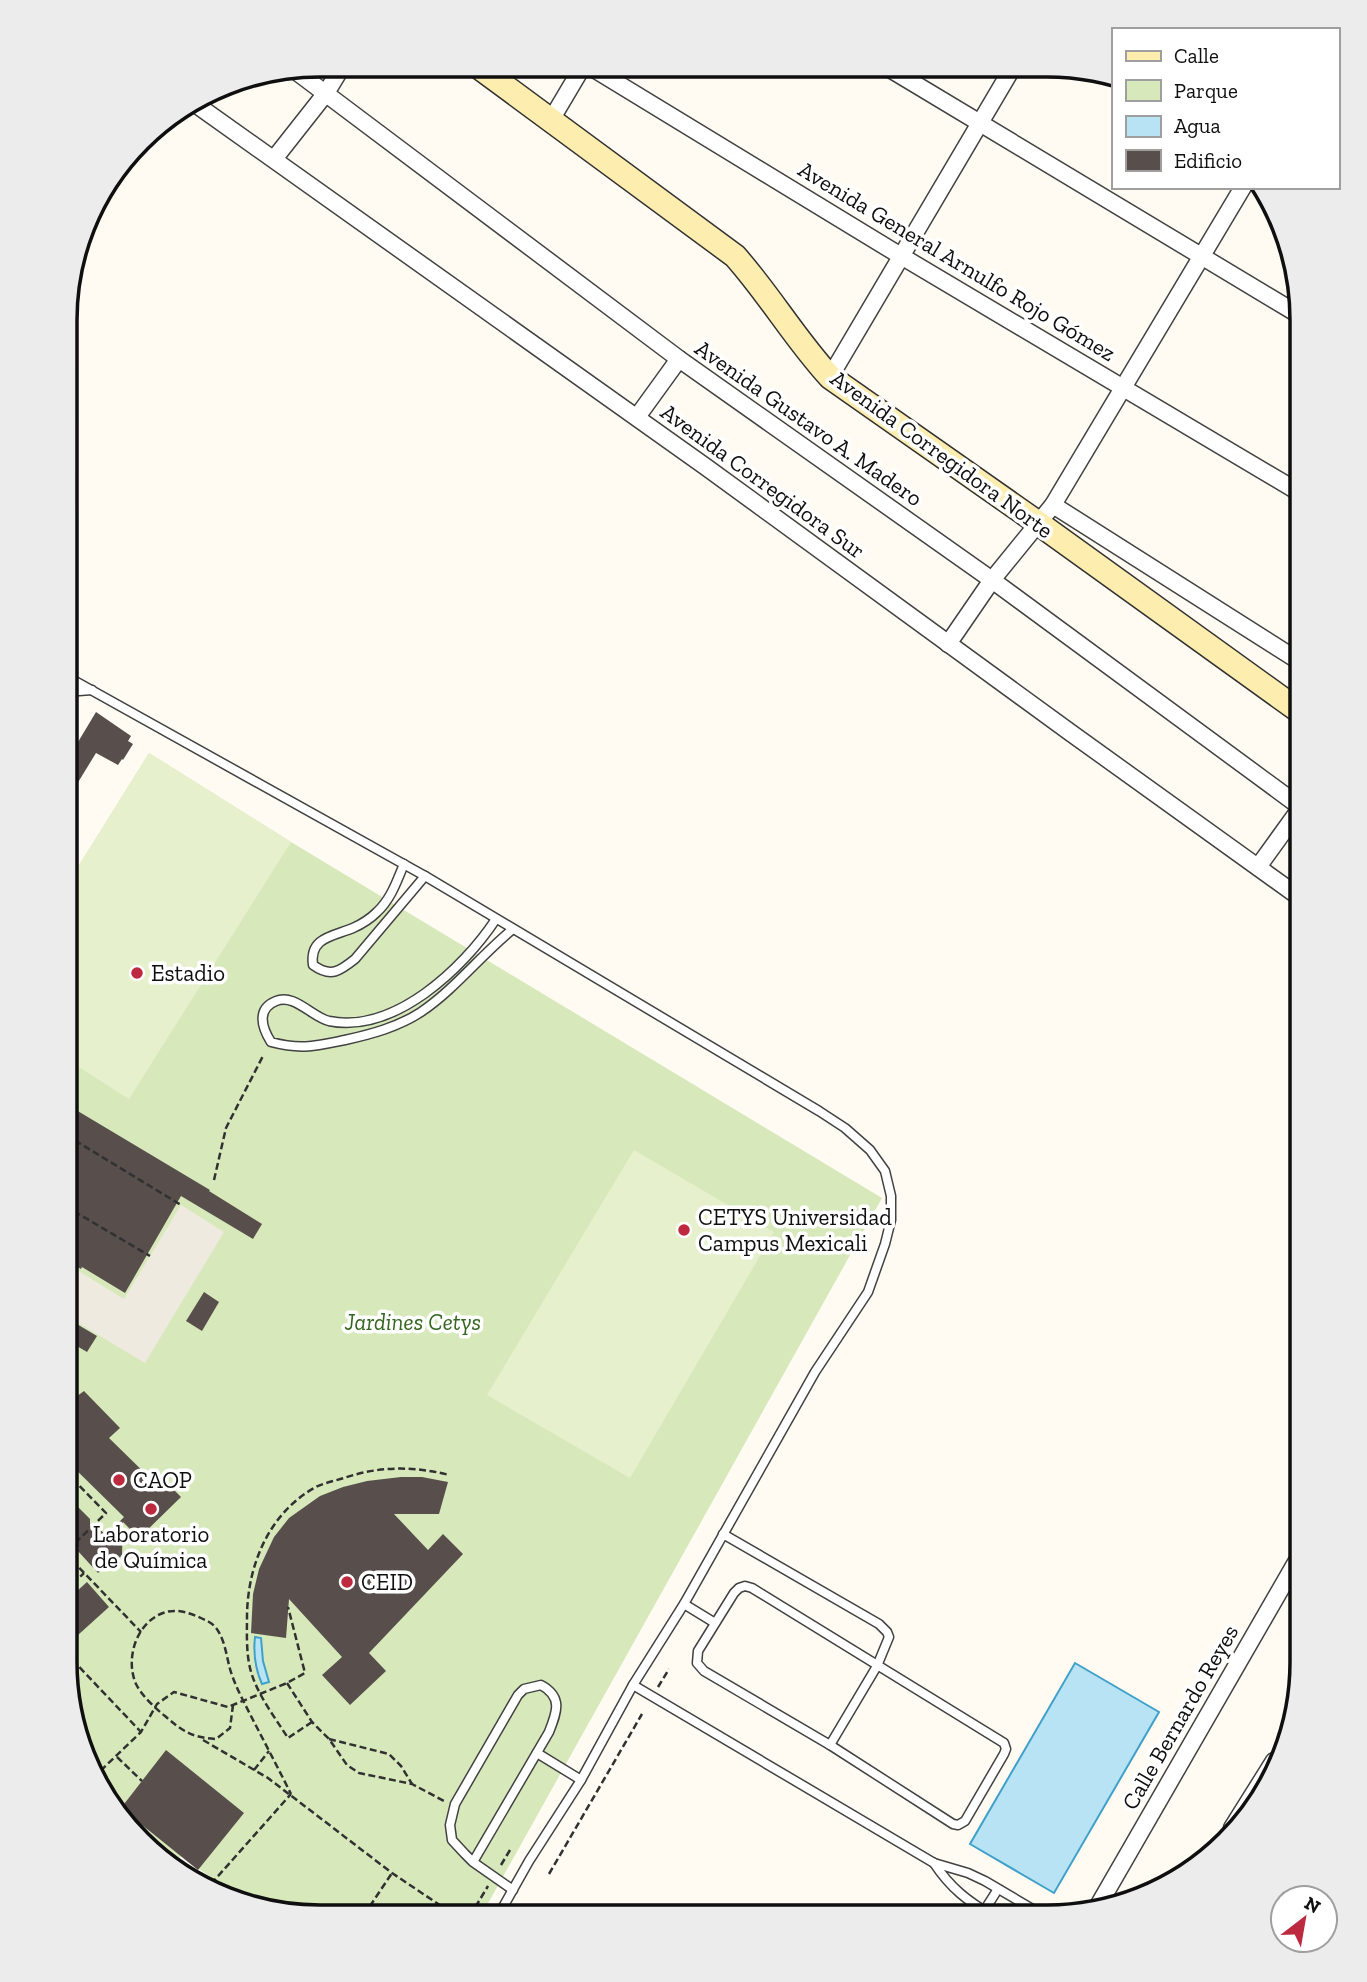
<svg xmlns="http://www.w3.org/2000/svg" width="1367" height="1982" viewBox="0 0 1367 1982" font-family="'Zilla Slab',serif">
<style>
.green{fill:#d7e9bb}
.pitch{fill:#e7f0cd}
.plaza{fill:#efeae0}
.water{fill:#b7e3f5;stroke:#40a0ca;stroke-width:2}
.building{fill:#584f4c}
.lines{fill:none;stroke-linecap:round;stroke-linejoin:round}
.lane-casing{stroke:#424242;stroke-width:11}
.street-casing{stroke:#424242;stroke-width:19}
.secondary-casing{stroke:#313131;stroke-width:26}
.path{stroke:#313131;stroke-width:2.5;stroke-dasharray:7 3.5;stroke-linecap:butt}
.lane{stroke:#fff;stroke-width:8}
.street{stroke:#fff;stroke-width:16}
.secondary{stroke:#fdedaf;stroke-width:23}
.poi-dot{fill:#bd293e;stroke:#fff;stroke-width:2.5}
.labels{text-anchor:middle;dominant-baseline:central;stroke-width:7;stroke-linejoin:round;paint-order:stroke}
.street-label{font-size:23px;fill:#0f0f0f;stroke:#fff}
.poi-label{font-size:23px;fill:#0f0f0f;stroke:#fff;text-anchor:start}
.park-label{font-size:23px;font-style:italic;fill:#356620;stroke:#fff}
.rim{fill:none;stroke:#0f0f0f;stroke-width:3.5}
</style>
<rect width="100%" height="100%" fill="#fffbf2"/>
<path class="green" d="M149,753l142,89 591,356 -401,718 -194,-1 -70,-29 2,-3 -38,-27 -9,12 -7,-3 -74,-90 -26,-113 1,-776z"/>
<g class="pitch">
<path d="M149,753l142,89 -162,257 -63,-40v-173z"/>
<path d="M634,1150l140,82 -144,246 -143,-83z"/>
</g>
<path class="plaza" d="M181,1205l43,27 -79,131 -80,-48v-24l12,-21 47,29z"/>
<g class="water">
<path d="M255,1637l6,1 2,23 6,21 -7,2c-7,-16 -9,-30 -7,-47z"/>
<path d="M1075,1663l84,49 -105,181 -84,-49z"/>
</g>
<g class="building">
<path d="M96,712l35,24 -3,5 5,3 -10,16 -1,-1 -4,6 -22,-12 -30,49v-53l6,3z"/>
<path d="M66,1104l144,86 -1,1 53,33 -9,15 -72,-43 -56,97 -43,-26 -1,2 -16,-9z"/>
<path d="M204,1292l15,10 -17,29 -16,-10z"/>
<path d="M65,1317l32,19 -10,16 -22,-13z"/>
<path d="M84,1391l36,37 -11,10 48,47 6,-6 18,18 -42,41 -16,-16 -1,33 -13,14 -4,-2 -7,6 -21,-23 2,-2 -14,-13v-41l25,25v7l8,2 8,7 18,-18 -59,-58v-54z"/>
<path d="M401,1477h21l26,5 -9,32h-45l34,36 15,-16 20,20 -94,99 17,18 -36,34 -28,-30 20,-18 -53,-58 -3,39 -35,-5 2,-39 6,-25 15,-32 15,-19 31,-22 23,-9 24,-6z"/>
<path d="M87,1582l22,25 -31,28 -13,-15v-18z"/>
<path d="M166,1750l78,63 -46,57 -77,-62z"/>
</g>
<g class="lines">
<g class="lane-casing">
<g id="lane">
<path d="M66,676l359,200 394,235 26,17 25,22 15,21 6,25v24l-6,24 -17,48 -53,80 -131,232 -51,81 -52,95 -52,81 -31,55"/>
<path d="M66,692l26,-2"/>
<path d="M404,864c-7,17 -13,35 -27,48 -7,7 -15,12 -24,16 -19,8 -44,9 -40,37 18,13 27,6 42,-6l70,-83"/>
<path d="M496,919c-33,50 -102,115 -167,102 -17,-4 -35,-28 -53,-20 -20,8 -14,27 -5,41 30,8 44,4 74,-2 27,-6 53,-13 76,-28 34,-23 60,-57 92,-83"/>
<path d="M723,1534l156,90 8,8 2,5 -12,29 -47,79"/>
<path d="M745,1586l7,2 252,155 2,6 -2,5 -39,67 -7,4 -5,-1 -123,-79 -126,-74 -7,-8 1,-12 36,-58 5,-5z"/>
<path d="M684,1604l31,19"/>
<path d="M633,1685l301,178 34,10 17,8 61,36"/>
<path d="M537,1753l44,27"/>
<path d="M473,1862l76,-130c8,-20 14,-35 -8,-47l-17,4 -6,6 -63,109 -5,21 2,15 13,14 8,8 40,28"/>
<path d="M934,1863c17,26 34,38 60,54"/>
<path d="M984,1911l14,-22"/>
</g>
</g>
<g class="street-casing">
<g id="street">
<path d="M589,66l312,190 401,238"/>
<path d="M885,66l416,250"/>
<path d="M293,69l386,290 313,221 310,228"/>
<path d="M194,103l512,364 365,266 231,166"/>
<path d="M551,120l32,-54"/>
<path d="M274,159l52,-66 17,-28"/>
<path d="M830,377l183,-310"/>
<path d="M637,417l42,-58"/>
<path d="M1053,505l249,158"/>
<path d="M948,644l44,-64 61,-75 190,-318"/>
<path d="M1258,867l44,-61"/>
<path d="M1232,1828l42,-67"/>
<path d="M1098,1906l204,-354"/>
</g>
</g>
<g class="secondary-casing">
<path id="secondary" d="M476,65l259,191c34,38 60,83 95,121l208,146 264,190"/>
</g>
<g class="path">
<path d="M66,1135l115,70"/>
<path d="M214,1180l12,-52 38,-74"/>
<path d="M65,1206l85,50"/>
<path d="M65,1282l4,2"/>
<path d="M65,1471l41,42 -41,40 76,79"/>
<path d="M65,1483l6,-6"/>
<path d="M65,1565l13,1"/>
<path d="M65,1591l19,-18"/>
<path d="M65,1652l76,80"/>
<path d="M287,1683l25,39 17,17 18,26 12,8 53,11 32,17"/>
<path d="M658,1687l11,-18"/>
<path d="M233,1705l-3,23 -14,11c-23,-1 -34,-8 -51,-23 -10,-8 -23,-20 -29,-32 -11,-25 0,-61 27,-71 16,-6 32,2 46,9 15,8 17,33 21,47 5,17 14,33 22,49 13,25 26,50 39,76"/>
<path d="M312,1722l-24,16c-14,-22 -32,-45 -38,-70 -4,-17 -3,-36 -3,-53 1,-51 22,-101 67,-127 9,-5 20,-7 30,-10 35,-12 70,-12 105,-3"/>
<path d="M329,1739l60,15 12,12 11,18"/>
<path d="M203,1740l65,38 124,95 64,43"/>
<path d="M117,1757l25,24"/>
<path d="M254,1770l15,-19"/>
<path d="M93,1778l48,-46 16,-28 17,-12 54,15 59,-24 18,-10 -17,-66"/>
<path d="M501,1865l9,-15"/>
<path d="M549,1874l93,-160"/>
<path d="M211,1884l80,-90"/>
<path d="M364,1915l28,-42"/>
<path d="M470,1916l18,-30"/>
</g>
<use href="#lane" class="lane"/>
<use href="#street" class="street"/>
<use href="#secondary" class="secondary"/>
</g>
<g class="poi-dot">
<circle cx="137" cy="973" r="7"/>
<circle cx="684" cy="1230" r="7"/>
<circle cx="119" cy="1480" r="7"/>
<circle cx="151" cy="1509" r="7"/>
<circle cx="347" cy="1582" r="7"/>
</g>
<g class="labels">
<g class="street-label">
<text transform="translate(957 261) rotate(31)">Avenida General Arnulfo Rojo Gómez</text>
<text transform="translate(809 423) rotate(35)">Avenida Gustavo A. Madero</text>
<text transform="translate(942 454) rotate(36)">Avenida Corregidora Norte</text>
<text transform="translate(763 481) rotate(36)">Avenida Corregidora Sur</text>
<text transform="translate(1180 1717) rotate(-60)">Calle Bernardo Reyes</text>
</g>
<g class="poi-label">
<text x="151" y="973">Estadio</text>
<text x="698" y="1217">CETYS Universidad<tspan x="698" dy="26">Campus Mexicali</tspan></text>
<text x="133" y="1480">CAOP</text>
<text x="151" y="1534" text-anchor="middle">Laboratorio<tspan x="151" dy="26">de Química</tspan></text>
<text x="361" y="1582">CEID</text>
</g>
<g class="park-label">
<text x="413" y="1322">Jardines Cetys</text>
</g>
</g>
<path d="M0 0H1367V1982H0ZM320 77H1047A243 243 0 0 1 1290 320V1662A243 243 0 0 1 1047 1905H320A243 243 0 0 1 77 1662V320A243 243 0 0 1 320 77Z" fill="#ececec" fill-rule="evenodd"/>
<path class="rim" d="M320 77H1047A243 243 0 0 1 1290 320V1662A243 243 0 0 1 1047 1905H320A243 243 0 0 1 77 1662V320A243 243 0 0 1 320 77Z"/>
<rect x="1112" y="28" width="228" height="161" fill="#ffffff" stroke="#9f9f9f" stroke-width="2"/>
<rect x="1126" y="51" width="35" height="10" fill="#fdedaf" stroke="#9f9f9f" stroke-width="2"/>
<text x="1174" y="63" font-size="21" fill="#0f0f0f">Calle</text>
<rect x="1126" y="80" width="35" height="21" fill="#d7e9bb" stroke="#9f9f9f" stroke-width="2"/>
<text x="1174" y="98" font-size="21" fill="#0f0f0f">Parque</text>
<rect x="1126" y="116" width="35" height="21" fill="#b7e3f5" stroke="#9f9f9f" stroke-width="2"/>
<text x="1174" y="133" font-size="21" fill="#0f0f0f">Agua</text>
<rect x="1126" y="150" width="35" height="21" fill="#584f4c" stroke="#9f9f9f" stroke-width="2"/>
<text x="1174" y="168" font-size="21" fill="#0f0f0f">Edificio</text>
<g transform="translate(1304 1919) rotate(31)"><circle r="33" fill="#ffffff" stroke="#9f9f9f" stroke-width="2"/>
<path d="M0-5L12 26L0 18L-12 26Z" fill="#bd293e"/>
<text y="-10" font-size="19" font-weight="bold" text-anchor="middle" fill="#0f0f0f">N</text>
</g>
</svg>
